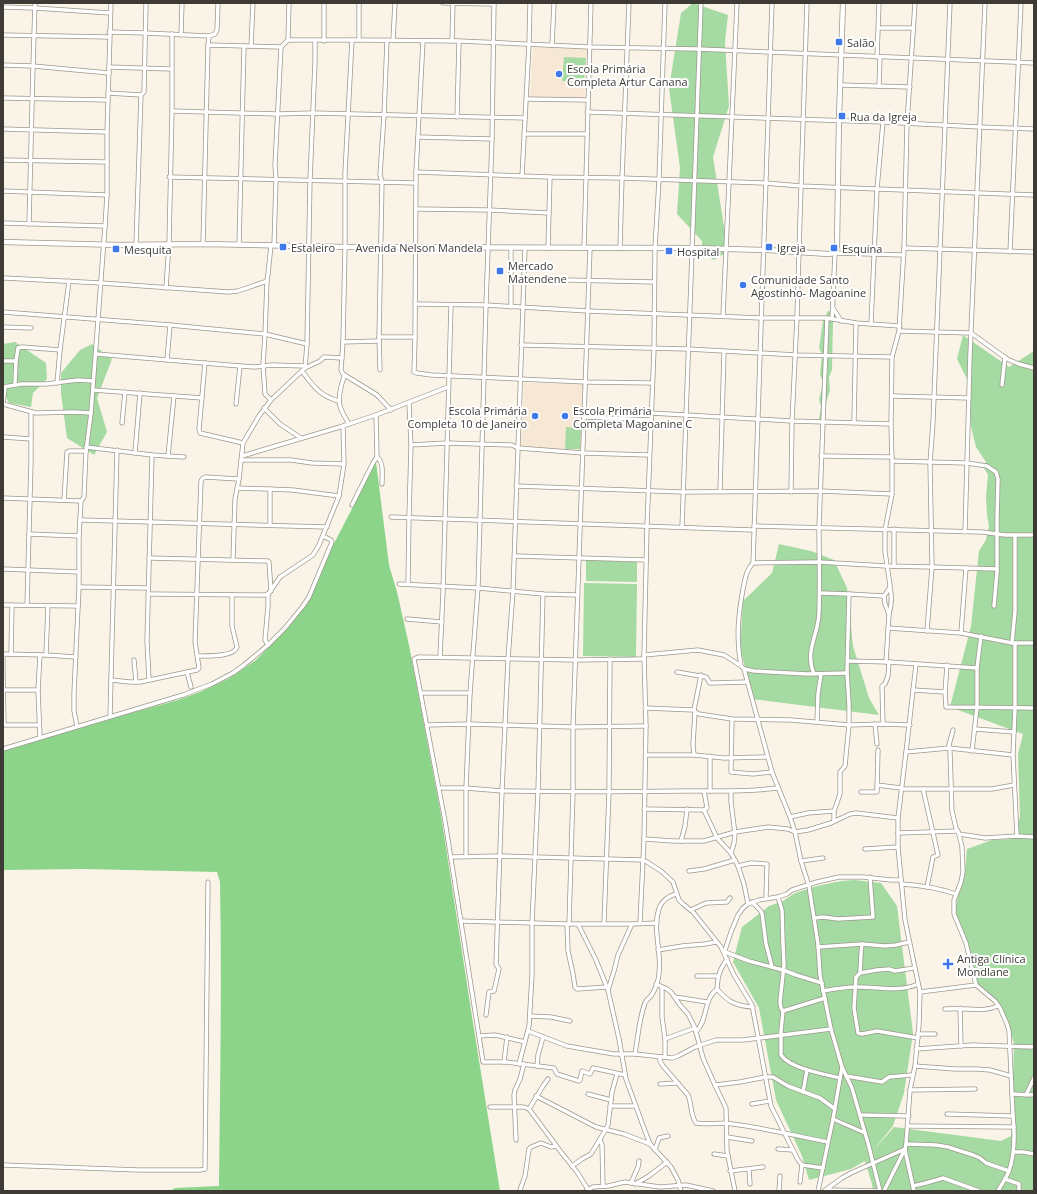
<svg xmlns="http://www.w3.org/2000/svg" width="1037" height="1194" viewBox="0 0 1037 1194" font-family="'Open Sans',sans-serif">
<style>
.education{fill:#f7e8d5}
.green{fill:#a5daa2}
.forest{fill:#8cd489}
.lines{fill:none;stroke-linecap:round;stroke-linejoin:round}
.minor-casing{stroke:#9d978c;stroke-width:5}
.tertiary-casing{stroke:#9d978c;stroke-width:6}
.minor{stroke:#fff;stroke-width:3.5}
.tertiary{stroke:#fff;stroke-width:4.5}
.poi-dot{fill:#3f78e8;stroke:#fff;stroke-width:1.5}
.labels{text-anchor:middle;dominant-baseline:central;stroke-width:4;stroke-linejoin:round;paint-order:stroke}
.poi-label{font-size:11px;fill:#3e3b37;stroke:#fff;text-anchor:start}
.street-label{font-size:11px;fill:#3e3b37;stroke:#fff}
</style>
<rect width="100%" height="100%" fill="#faf4e8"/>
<g class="education">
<path d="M533,47l54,2 -2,49h-55z"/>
<path d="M524,383l60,1 -3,67 -34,-3h-26z"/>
</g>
<g class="green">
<path d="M693,3l35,12 -3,27 4,64 -16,51 12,76 -1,21 -10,6 -12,-7v-12l-25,-27 3,-46 -11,-80 12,-75z"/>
<path d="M564,57l22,1 -2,24 -22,-1z"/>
<path d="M828,311l10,1 2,7 -7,3 -1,48 -3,7 1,13 -4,13 -1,15 -4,3 -2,-1 2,-14 -2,-6 4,-17 -3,-9 2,-20 -3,-6 4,-27z"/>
<path d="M963,335l46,32 25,-16v840h-161l-1,-7 -7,-23 -14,8 -42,11 -7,-24 -26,-56 -17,-92 -26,-46 9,-35 27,-21 14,-5 12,-8 22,-7 24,-5 13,-1 27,3 16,23 16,127 -9,60 -11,33 -21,26 22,-25 107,14 10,-5 3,-93 -11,-33 -8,-11 -5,-2 -13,-13 -9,-41 -11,-22 -2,-7 2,-14 7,-21 3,-30 25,-9 21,-1 7,-22 -2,-63 5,-20 -73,-27 21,-81 8,-75 7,-11 3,-14 -2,-11 -1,-18 2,-22 -4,-7 2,-6 -10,-15 -5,-20 -1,-42 -13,-26z"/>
<path d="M15,342l31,21 1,16 -14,14 -2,14 -22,-4 -6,-11v-48z"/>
<path d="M92,344l20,15 -15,39 10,34 -13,23 -27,-17 -6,-44v-21l19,-23z"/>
<path d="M566,427l15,1 -1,21h-15z"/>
<path d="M779,544l32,7 23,9 13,28 6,58 16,52 10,17 -127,-16 -12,-53 3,-45 29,-28z"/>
<path d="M586,560l51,2v20l-51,-1z"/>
<path d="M584,583l53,1 -1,73 -53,-1z"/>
</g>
<path class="forest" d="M376,462l13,103 8,27 12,53 32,170 32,208 27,168h-330l5,-3 44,-2c1,-101 3,-203 1,-304l-3,-10 -133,-3 -81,1v-119l67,-21 108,-30 22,-8 28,-13 28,-19 31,-31 11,-14 12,-18 16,-38z"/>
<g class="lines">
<g class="minor-casing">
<g id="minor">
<path d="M324,3v38"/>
<path d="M443,3l51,1"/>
<path d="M494,3l-2,136 -6,166 102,6 173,7h66l29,5 44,3"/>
<path d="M772,3l-19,560 66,-1 67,4 46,1 -2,-104 3,-41 17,-419"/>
<path d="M3,7l32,1 75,5"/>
<path d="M879,28h34"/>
<path d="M109,32l36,1 64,3 -1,9"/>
<path d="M3,35l106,2"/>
<path d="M181,35l1,-32"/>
<path d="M209,36l6,-2 2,-4 1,-27"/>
<path d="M288,40l1,-37"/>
<path d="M352,40l-7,133v74l-2,95 -2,28 2,4 34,21 14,15"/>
<path d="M359,40v-37"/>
<path d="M393,40l2,-37"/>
<path d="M423,41l-7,131 -1,165 -1,35 3,1 14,2 155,7 66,1"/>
<path d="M452,41l1,-38"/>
<path d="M552,45l2,-42"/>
<path d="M251,46l2,-43"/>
<path d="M877,57l2,-54"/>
<path d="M3,65l30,1 76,7"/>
<path d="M109,67l62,2"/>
<path d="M840,85l70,2"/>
<path d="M879,86l1,-29"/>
<path d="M108,93l33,2 3,-3 2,-89"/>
<path d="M3,98l105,2"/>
<path d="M527,99l60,1"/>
<path d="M172,111l105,3 36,-1 212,5"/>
<path d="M587,112l296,10 97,5 54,2"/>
<path d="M457,117l2,-76"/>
<path d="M3,129l104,3"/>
<path d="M524,134h62"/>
<path d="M418,137l74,2"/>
<path d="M3,160l104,2"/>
<path d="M416,172l134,5 72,1 143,5 36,3 233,9"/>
<path d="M522,176l7,-132 1,-41"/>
<path d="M169,177l247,6"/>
<path d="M3,191l104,4"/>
<path d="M416,209l73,1 60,3"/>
<path d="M3,223l102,3"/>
<path d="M29,224l4,-158 2,-63"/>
<path d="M203,244l5,-199 73,2 7,-7h71l100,1 131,6 108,2 336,14"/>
<path d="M136,245l5,-150"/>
<path d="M239,245l5,-199"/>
<path d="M274,245l2,-66 -1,-14 6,-118"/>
<path d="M511,248v59"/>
<path d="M548,248l2,-71"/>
<path d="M584,248l7,-245"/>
<path d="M620,248l2,-70 7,-175"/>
<path d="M904,248l130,4"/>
<path d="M1010,252l11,-249"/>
<path d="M4,278l97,5 128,9 9,-1 29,-10 1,-7 3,-29"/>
<path d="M524,279l130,3"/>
<path d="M267,281l-2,53 -2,31 2,29 6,6"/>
<path d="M166,288l3,-44 3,-133v-77"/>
<path d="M415,304l71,1 -8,283 65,6 35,1"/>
<path d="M833,308l8,13"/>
<path d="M3,312l167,13 95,9 42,10"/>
<path d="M723,316l14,-313"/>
<path d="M832,319l3,-66 69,2"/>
<path d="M871,324l6,-135 6,-67"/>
<path d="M3,327l28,1"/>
<path d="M899,331l72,2 36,26 12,5 15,4"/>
<path d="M379,337h36"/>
<path d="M343,342l36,-1"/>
<path d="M521,345l167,4 108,6 96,2"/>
<path d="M96,354l144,12 15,1 17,-2 33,1"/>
<path d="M167,360l3,-35"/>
<path d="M3,361h13"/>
<path d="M205,363l-6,66 1,4 43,10"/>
<path d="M305,368l2,-24 3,-164 5,-118v-21"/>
<path d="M380,370l-1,-33 3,-155 -2,-7 4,-60 3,-75"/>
<path d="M302,371c12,16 17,24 36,30"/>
<path d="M345,375c-2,4 -3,8 -4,12 -4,18 -1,22 8,37"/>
<path d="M57,383l3,-33 9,-69"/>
<path d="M15,384l1,-23 2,-13 4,-1 38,3"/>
<path d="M1002,385l3,-28"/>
<path d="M3,387l19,-3h24l32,-4 15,1"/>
<path d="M93,390l109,8"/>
<path d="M892,396l77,2"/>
<path d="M3,404l33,9 38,-1 17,1"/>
<path d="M3,404l2,-17"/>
<path d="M236,404l4,-38"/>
<path d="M264,408l16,16 21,14"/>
<path d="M651,413l141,8 99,3"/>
<path d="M584,417l67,3"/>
<path d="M854,422l2,-99"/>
<path d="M122,423l3,-31"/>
<path d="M3,437l28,2"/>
<path d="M411,445l36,-2 65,2 6,3 65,5 66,2"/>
<path d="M86,447l66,8 32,2"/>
<path d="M135,453l5,-60"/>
<path d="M168,456l6,-60"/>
<path d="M242,456l98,-29 36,-12 72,-28"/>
<path d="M821,456l71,1"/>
<path d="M377,457c7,5 5,18 5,27"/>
<path d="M241,460h50l21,3 32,1"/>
<path d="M892,461l75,2 20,3 9,6 2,7 -1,39v54l-3,34"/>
<path d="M516,486l167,6 137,-1 72,3"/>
<path d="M237,488l56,2 46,6"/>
<path d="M720,491l4,-140"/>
<path d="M791,492l1,-71 5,-104 4,-131 6,-183"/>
<path d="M3,498l78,3"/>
<path d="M64,500l3,-48 2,-1h17"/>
<path d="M352,505l21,-42 4,-6 -1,-42"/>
<path d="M391,517l362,13"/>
<path d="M80,520l247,7"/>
<path d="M270,525v-36"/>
<path d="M754,526l228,6 23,3h29"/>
<path d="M682,527l19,-524"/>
<path d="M894,529v37"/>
<path d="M965,532l5,-177 15,-352"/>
<path d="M29,534l50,2"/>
<path d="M515,556l131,4"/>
<path d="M149,558l119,3 1,1 2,29"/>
<path d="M233,560l2,-61 4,-20 4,-36 16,-27 12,-16 34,-32 15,-7 4,-4 18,1"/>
<path d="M3,569l76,3"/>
<path d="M399,584l79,4 -8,105 -4,95v68"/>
<path d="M408,584l1,-67 2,-72 -2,-42"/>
<path d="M79,587l69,1"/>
<path d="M820,593l29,1"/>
<path d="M148,594l117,1 4,-2 11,-16 33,-22 6,-10 20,-49 5,-32 -1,-38"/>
<path d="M268,594v12l-3,34 3,5"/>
<path d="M3,605l75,1"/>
<path d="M27,605l4,-143v-50"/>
<path d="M889,614c3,-10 3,-18 1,-27"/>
<path d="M407,619l35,3"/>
<path d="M888,628l73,5 51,10h22"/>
<path d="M927,631l5,-64 65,2"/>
<path d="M961,633l5,-65"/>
<path d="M1012,643l3,-32v-76"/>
<path d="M3,654l43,1 30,2"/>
<path d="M11,654l1,-49"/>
<path d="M40,655l-2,35 2,47"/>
<path d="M46,655l2,-49"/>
<path d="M644,655l54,-5 26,5 17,11 3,3 10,2 53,3 40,-1"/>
<path d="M198,656c10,0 36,1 39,-9l-5,-21v-31"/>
<path d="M440,657l3,-65 8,-287"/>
<path d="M134,660l2,22"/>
<path d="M848,661l41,1 88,6"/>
<path d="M886,662l3,-48 -4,-10 -1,-8 5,-7 1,-4 -5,-33v-22l7,-36v-33l-1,-37 1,-67 7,-26 5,-83 3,-125 8,-120"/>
<path d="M916,664l-10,88 43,-4 64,7 2,-47v-64"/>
<path d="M947,665l-2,27 1,15 88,1"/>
<path d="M741,666c-5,-29 -3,-49 2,-77 2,-9 3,-19 10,-26"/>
<path d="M744,669l28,103 18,45 5,15 6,29 8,25 9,58 2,31 11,54 11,38 10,21 13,45 3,10 12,48"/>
<path d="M187,672l4,15"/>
<path d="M677,672l29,5 4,6h2l35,-1"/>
<path d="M814,674c-10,-23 5,-40 5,-62 1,-28 0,-56 0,-85 2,-69 5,-139 8,-209"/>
<path d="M3,675v-21"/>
<path d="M3,676l1,49"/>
<path d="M111,680l19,2h10l57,-12 2,-2 -4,-26 6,-161 1,-2 3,-2 34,2"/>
<path d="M149,680l-2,-39 5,-186"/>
<path d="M3,690h35"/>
<path d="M913,690l32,2"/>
<path d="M421,693h49"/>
<path d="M645,708l49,2 1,2 4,2 33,5 59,1 58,5 34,-1 27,1"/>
<path d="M694,710l7,-35"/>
<path d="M110,717l7,-267"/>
<path d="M732,719l-1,53 22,2 19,-2"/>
<path d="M817,722l1,-28 3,-20"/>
<path d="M875,724l2,20"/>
<path d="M883,724l-1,-38 3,-2 3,-8 1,-14"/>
<path d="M3,725h36"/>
<path d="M427,725l42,-1 104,3 73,-1"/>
<path d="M77,726l-3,-15v-18l5,-106v-51l2,-35 3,-4 2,-46 5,-38 14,-187 2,-31v-63l4,-129"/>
<path d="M975,729l39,3"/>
<path d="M953,730l-4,15 1,7 2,59 4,17 3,6 3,13 1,25 -2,10 -7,18v14l12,29 10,42 19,16 5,7 7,16 2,7 4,85c2,19 2,37 -4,55 -3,7 -7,13 -11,20"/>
<path d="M3,749l180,-54 29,-11 21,-11 11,-8 24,-20 17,-17 18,-22 6,-9 23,-55 -1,-2 -8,-4"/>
<path d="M972,751l5,-44v-39l4,-32"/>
<path d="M646,755h48l30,3 43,-1"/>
<path d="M694,755l-1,-11 2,-32"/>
<path d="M1013,755l4,81"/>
<path d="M710,756v35"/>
<path d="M877,785l24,3"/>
<path d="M439,788h27l36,3 6,-132 5,-68 12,-343"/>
<path d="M901,789h91l22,-4"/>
<path d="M923,789l15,66 -5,2 -6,30"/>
<path d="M731,792v10l4,32 -1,9 -3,10"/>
<path d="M861,792h16l1,-42"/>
<path d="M644,809l60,1"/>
<path d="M704,810l13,28 14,15 7,13 6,18 4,20"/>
<path d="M704,810l3,-2 -3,-17"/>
<path d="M790,817l18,-4 26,-2"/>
<path d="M834,821v-10l6,-17v-22l5,-6 4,-41v-21l-2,-31 2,-79 35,2"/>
<path d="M898,833l60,-2"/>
<path d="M959,834l26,4 32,-2 17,1"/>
<path d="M644,839l29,2h31l31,-9 33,-5 20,2 7,3 13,-2 23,-7 19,-9 6,-1 42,5"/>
<path d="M681,841l4,-15 2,-17"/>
<path d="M865,849l33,-2"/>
<path d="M451,857l48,-1 144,4 4,2 14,9 12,11 6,18 4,4 10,8 28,35 13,28 18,30 19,101 27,54 4,5 21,3"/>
<path d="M801,861l22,-3"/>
<path d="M738,866l13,-3 16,1 -1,34"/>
<path d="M689,871l15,-2 31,-9"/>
<path d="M901,884c19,1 37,4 55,10"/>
<path d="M778,897l4,13 1,33 1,22 -4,37 1,6 2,3 -2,20v24c10,14 43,19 59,23"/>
<path d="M752,902l7,7 3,4 4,31 6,23"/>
<path d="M691,910l15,-7 21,-1 3,-4"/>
<path d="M814,918l9,-1 15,2 35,-2 -3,-40"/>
<path d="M461,921l106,3h65l25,-1"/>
<path d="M604,923l5,-131 1,-133"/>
<path d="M640,923l4,-84 2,-113 -2,-71 3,-129 7,-177 1,-101 4,-68 6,-177"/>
<path d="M567,924l1,27 5,23 2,13 2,2 30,-2"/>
<path d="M569,924l4,-132v-65l17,-479"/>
<path d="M578,924l18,36 12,30 11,49 7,40 19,52 5,13 21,23 7,13 3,11"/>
<path d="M862,944l-1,10 -1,19 -4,4 -2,31 4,25 4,1 15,-3 41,7"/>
<path d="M818,947l44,-3 23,2 11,-1 13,-3"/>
<path d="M658,950l24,-4 23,-2 11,-2"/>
<path d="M725,952l24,9 34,9 13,5 26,8"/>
<path d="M724,953l7,-21 7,-17 5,-7 5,-4 11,-4 19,-3 9,-3 5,-4 25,-8 22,-5h24l28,3h10"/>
<path d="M727,959c-8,12 -9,16 -10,30 11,13 19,17 36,18"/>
<path d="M860,973l17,-3 12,-1 6,2 19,-3"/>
<path d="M697,976h21"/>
<path d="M656,984l11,5 4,3 9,13 8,9 7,14 8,30 11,25 12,25 1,43 8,40"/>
<path d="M662,987v30l3,22v18"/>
<path d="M608,990l6,-19 4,-16 14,-31"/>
<path d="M823,991c11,-2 21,-4 32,-4 20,-1 44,6 63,-3"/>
<path d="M920,992l56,-7"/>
<path d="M675,997l32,5"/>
<path d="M960,1008l1,38"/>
<path d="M945,1009c18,-2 37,4 53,-3"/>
<path d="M783,1011l42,-13"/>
<path d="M486,1015l3,-23 5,-1 5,-22 -3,-5 6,-173c62,1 123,1 184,0 31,0 61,1 92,-3"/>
<path d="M530,1016l21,1 19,4"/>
<path d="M528,1031l39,15 47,8h21l37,4 6,-2 17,-9 21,-7h27l88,-11"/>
<path d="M696,1032c12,-12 7,-32 21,-43"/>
<path d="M918,1034h17"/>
<path d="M479,1036l16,-1 30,7"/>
<path d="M665,1039l30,-11"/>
<path d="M916,1049l57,-4 61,2"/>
<path d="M635,1054c3,-17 4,-35 10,-51 2,-4 4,-5 6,-7 4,-6 8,-16 8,-23 3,-21 -7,-44 0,-64 2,-8 10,-13 17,-15"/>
<path d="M660,1057v4l3,5 25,29c4,9 2,20 8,28 13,2 25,-1 37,1 32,4 63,12 95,18"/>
<path d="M504,1062l3,-25"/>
<path d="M519,1064l10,-38 3,-51v-52l6,-132 5,-197"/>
<path d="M537,1066l1,-11 5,-18"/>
<path d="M915,1066l40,3h22l13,1 21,6"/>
<path d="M625,1075l-32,-7 -3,6 -8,-3 -2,9 -1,1 -22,-7 -3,-6 -48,-6h-23l-38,-241 -31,-162 4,-2 158,3 68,-1"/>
<path d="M846,1076l36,6 7,-5 23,-2"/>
<path d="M660,1084l18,-1"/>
<path d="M715,1085l25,-3 26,-5h7l15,9 32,12 15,11"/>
<path d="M910,1090l65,-1"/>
<path d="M803,1092l4,-22"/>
<path d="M588,1094l23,6"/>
<path d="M1012,1094l22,1"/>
<path d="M1026,1095l8,-17"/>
<path d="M536,1096l60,31 28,7 26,10"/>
<path d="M752,1104l18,-3"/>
<path d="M610,1106h26"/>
<path d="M490,1107h34l5,2 32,43 16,20 12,19"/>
<path d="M529,1109l14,-23 5,-7"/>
<path d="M947,1114l66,2"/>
<path d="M860,1115l49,1"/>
<path d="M833,1119l32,14"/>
<path d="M908,1126l106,1"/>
<path d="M727,1137l25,4"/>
<path d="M516,1140l-2,-45 1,-5 5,-11 4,-15"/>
<path d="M600,1140l2,5 1,41"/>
<path d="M906,1144l30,1 12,2 25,8 7,3 6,5 23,8"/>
<path d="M778,1149l15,1"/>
<path d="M655,1150l4,-12 9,-2"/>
<path d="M905,1150l9,41"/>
<path d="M1014,1152h9l11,2"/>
<path d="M714,1154l14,2"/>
<path d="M3,1165l136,5h61l5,-1 3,-287"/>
<path d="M572,1166l10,-7 9,-5 15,-25 2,-4 4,-33 5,-18"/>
<path d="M749,1169l1,15"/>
<path d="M730,1171l33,-4"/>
<path d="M1005,1179l14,5v7"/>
<path d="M800,1182l2,-17"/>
<path d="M631,1183l7,-16 1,-6"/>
<path d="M635,1184l14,-8 18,-14"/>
<path d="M913,1186l13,-3 17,-5 36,13"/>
<path d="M520,1190l5,-14 4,-27 2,-2 10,-4 10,4 5,-1"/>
<path d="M826,1190l54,1"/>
<path d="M586,1191l7,-4 15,-1 17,-4 35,5 26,-2 27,6"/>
<path d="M779,1191l1,-15"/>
<path d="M818,1191l15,-72 9,-52"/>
<path d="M824,1191l18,-13 9,-5 54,-24"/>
<path d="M884,1191l21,-42 1,-5 4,-54 5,-24 4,-41 1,-33 -15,-72 -7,-73v-29l8,-66"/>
</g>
</g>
<g class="tertiary-casing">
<path id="tertiary" d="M3,242l117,3 83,-1 142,3 347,1 76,2 60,4 7,-1 2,-7 2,-129 4,-114"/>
</g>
<use href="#minor" class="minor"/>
<use href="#tertiary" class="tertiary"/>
</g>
<g class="poi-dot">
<rect x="835" y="38" width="8" height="8" rx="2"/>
<circle cx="559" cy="74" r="4"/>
<rect x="838" y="112" width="8" height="8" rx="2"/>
<rect x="279" y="243" width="8" height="8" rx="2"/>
<rect x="765" y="243" width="8" height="8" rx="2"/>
<rect x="830" y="244" width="8" height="8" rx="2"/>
<rect x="112" y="245" width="8" height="8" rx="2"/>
<rect x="665" y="247" width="8" height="8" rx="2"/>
<rect x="496" y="267" width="8" height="8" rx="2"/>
<circle cx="743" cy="285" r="4"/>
<circle cx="535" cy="416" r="4"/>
<circle cx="565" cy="416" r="4"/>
<path d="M946 958h4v4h4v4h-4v4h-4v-4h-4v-4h4z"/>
</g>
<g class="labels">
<g class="poi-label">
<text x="847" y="42">Salão</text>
<text x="567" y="68">Escola Primária<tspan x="567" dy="13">Completa Artur Canana</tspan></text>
<text x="850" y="116">Rua da Igreja</text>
<text x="291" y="247">Estaleiro</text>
<text x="777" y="247">Igreja</text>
<text x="842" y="248">Esquina</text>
<text x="124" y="249">Mesquita</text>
<text x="677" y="251">Hospital</text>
<text x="508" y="265">Mercado<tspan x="508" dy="13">Matendene</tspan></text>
<text x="751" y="279">Comunidade Santo<tspan x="751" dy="13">Agostinho- Magoanine</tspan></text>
<text x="527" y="410" text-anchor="end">Escola Primária<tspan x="527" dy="13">Completa 10 de Janeiro</tspan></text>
<text x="573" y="410">Escola Primária<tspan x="573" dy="13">Completa Magoanine C</tspan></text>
<text x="957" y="958">Antiga Clínica<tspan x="957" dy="13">Mondlane</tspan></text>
</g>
<g class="street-label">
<text x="419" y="247">Avenida Nelson Mandela</text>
</g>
</g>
<rect width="1037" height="1194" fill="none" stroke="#3e3b37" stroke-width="8"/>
</svg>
